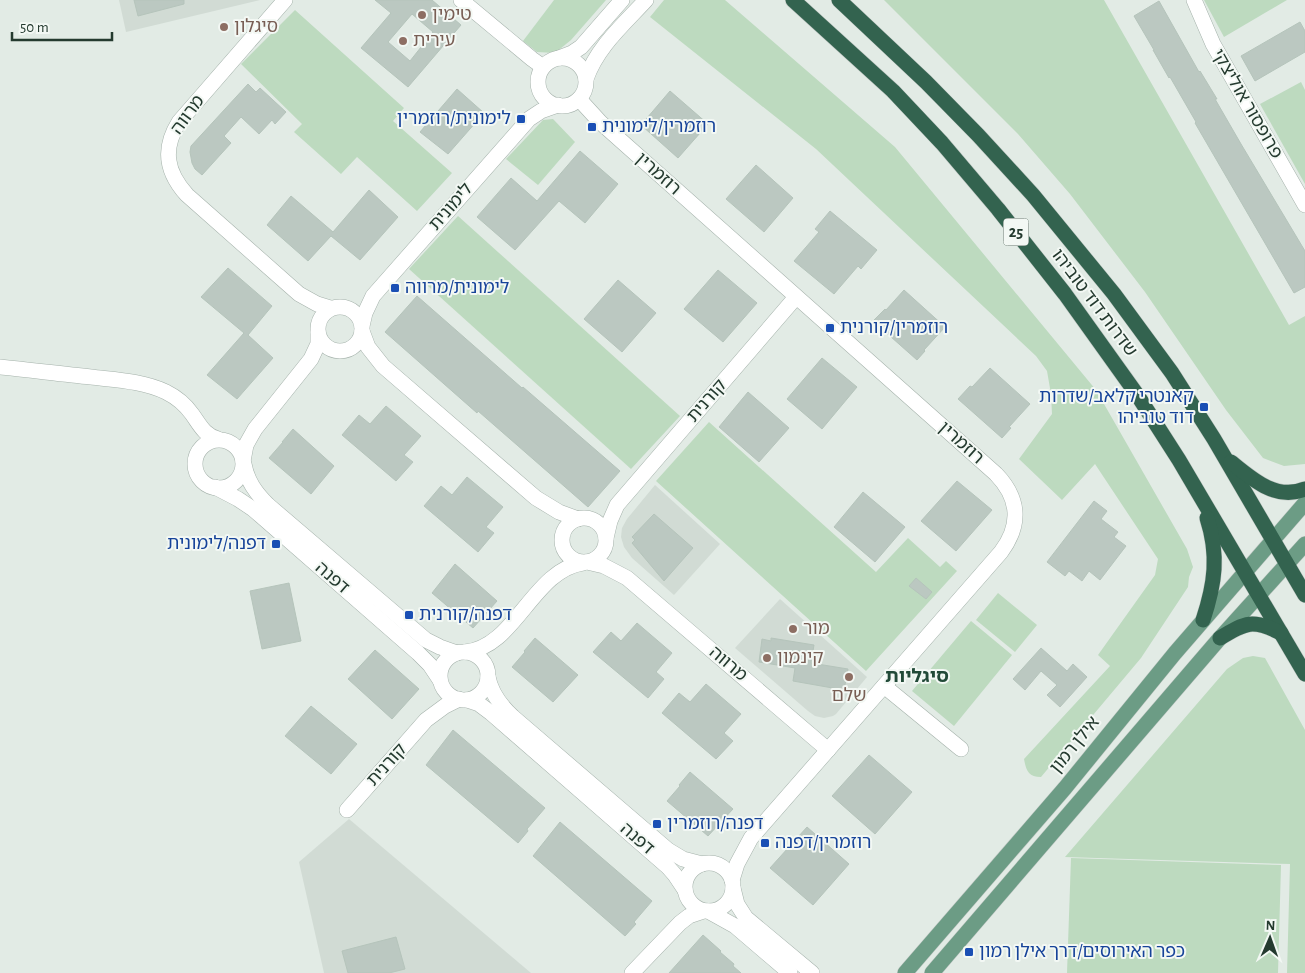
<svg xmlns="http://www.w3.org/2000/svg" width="1305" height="973" viewBox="0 0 1305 973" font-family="'Alegreya Sans','Noto Sans Hebrew',sans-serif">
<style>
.built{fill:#d1dbd4}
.green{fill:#bddabf}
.building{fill:#bbc8c1;stroke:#b5c4bb;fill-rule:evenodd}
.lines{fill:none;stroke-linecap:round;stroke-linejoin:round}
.minor-casing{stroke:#a5b2ab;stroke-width:16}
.major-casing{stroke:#c2c8c5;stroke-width:16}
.highway-casing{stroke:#c2c8c5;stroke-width:16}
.minor{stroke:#fff;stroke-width:15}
.major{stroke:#6c9c85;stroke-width:15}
.highway{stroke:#33634f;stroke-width:15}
.education-dot{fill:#8d6e63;stroke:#f3f8f4;stroke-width:2}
.transit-dot{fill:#1a4fb4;stroke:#f3f8f4;stroke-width:2}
.labels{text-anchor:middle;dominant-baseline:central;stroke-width:4;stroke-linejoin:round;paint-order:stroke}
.shield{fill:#f3f8f4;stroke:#62736a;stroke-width:1}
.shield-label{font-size:16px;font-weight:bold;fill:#243a2f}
.education-label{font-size:18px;fill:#785e54;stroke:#f3f8f4;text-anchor:start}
.street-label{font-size:18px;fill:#243a2f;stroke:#f3f8f4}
.transit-label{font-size:18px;fill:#164399;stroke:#f3f8f4;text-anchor:start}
.neighbourhood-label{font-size:19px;font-weight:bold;fill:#224a38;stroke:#f3f8f4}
</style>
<rect width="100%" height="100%" fill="#e2ebe5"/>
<g class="built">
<path d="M119,0h141l-134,32z"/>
<path d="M655,485l65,59 -46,51 -42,-37 -8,-11 -3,-10 1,-9 5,-9z"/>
<path d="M780,599l87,78 -31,37 -3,2 -9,2 -9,-2 -7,-5 -73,-63z"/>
<path d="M349,819l182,154h-207l-25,-111z"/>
</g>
<g class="green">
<path d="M554,0h52l-35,40 -16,13 -18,-1 -14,-11z"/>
<path d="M664,0h61l170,147 201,243 91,159 6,18 -4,10 -1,10 -47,71 -100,119c-13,0 -15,-7 -17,-18l86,-93 -12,-11 57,-80 3,-16 -63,-95 -33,36 -43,-41 33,-45 -1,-20 -4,-23 -11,-15 -220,-207 -166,-132z"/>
<path d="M884,0h220l185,325 16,-9v148l-21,2 -21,-8 -37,-48 -81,-118 -75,-98 -52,-60z"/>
<path d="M1204,0h83l-63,37z"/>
<path d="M295,10l109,98 -11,13 59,52 -35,38 -60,-54 -16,17 -47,-42 8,-8 -61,-60z"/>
<path d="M1301,82l4,8v94l-45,-80z"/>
<path d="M553,119l22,23 -37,43 -32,-26 37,-39z"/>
<path d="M458,216l222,200 -49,53 -222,-200z"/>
<path d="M709,422l167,150 32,-34 32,29 6,-6 11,10 -91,100 -210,-190z"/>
<path d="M998,593l39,32 -22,27 -39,-32z"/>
<path d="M971,621l41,34 -58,71 -42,-35z"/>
<path d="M1253,656l12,2 40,72v243h-18l3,-109 -225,-7 162,-188 16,-11z"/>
<path d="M1071,858l210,7 -3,108h-211z"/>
</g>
<g class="building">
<path d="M134,0h50v4l-46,12z"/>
<path d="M375,0h57l29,25 -53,62 -47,-39 30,-35zM412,14l21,18 -23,29 -22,-19z"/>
<path d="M1159,1l40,71 1,-1 17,28h-2l26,45 64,107v36l-11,6 -99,-170 1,-1 -26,-45 -1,1 -16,-28h1l-20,-34z"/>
<path d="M1300,22l5,9v21l-50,29 -14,-25z"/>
<path d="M248,84l8,8 4,-4 26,24 -11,12 -3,-4 -13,14 -18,-17 -17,19 7,7 -29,32 -7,-6 -3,-6 -2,-11 1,-6z"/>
<path d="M457,89l27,24 -36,41 -28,-22z"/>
<path d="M670,91l38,33 -30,34 -37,-33z"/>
<path d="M580,151l38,33 -33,39 -26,-22 -44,49 -38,-33 34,-39 26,23z"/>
<path d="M756,165l37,33 -29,34 -38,-33z"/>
<path d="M369,190l29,27 -38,43 -29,-24 -23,25 -41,-36 24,-29 42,36z"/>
<path d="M830,211l47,39 -16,19 -3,-3 -24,28 -40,-33 25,-29 -4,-3z"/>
<path d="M228,268l44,38 -24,29 25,23 -36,41 -30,-24 37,-42 -43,-36z"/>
<path d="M718,270l39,33 -34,39 -39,-33z"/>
<path d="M618,280l38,33 -34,39 -38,-33z"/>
<path d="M904,290l41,37 -21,23 1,1 -8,9 -44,-39 12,-12 1,1z"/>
<path d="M417,296l105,92 1,-1 97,84 -32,36 -110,-96 -1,2 -92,-81z"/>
<path d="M822,358l35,29 -35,42 -35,-30z"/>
<path d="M990,368l40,36 -21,23 2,1 -9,10 -44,-39 12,-13 2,1z"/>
<path d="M748,392l41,36 -30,34 -40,-35z"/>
<path d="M386,406l35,30 -17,19 9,7 -17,19 -54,-46 17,-20 11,9z"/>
<path d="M293,429l41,37 -23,28 -42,-36 14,-16h-1z"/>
<path d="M467,477l36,30 -17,20 8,6 -16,19 -54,-46 17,-20 11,9z"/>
<path d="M957,481l35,29 -36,41 -35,-30z"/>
<path d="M863,492l42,35 -30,35 -41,-35z"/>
<path d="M1094,501l13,10 -6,8 17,13 -4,5 12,9 -26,34 -11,-9 -7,10 -13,-10 -4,5 -18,-14z"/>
<path d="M654,514l39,34 -29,33 -32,-38 3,-3 -3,-3z"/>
<path d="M455,564l42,37 -24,27 -41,-35z"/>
<path d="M916,578l16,14 -6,7 -17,-13z"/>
<path d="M289,583l12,58 -39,8 -12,-58z"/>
<path d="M637,623l35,30 -16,19 8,7 -16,19 -55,-46 18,-20 10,9z"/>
<path d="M535,638l43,37 -25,27 -41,-35 13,-15 -1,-1z"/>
<path d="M771,638l43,7 -3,18 37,6 -4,21 -51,-9 2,-13 -36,-6 3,-23 9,2z"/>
<path d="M1041,648l26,23 6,-7 14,13 -27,30 -13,-12 10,-10 -16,-14 -16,19 -12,-11z"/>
<path d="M375,650l44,39 -27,30 -44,-40z"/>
<path d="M706,684l35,30 -17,19 9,8 -17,18 -54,-46 17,-20 11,9z"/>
<path d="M311,706l46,38 -26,30 -46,-38z"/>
<path d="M453,730l92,78 -18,21 1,2 -10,12 -92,-78z"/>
<path d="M869,755l43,37 -37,42 -43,-38z"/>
<path d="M690,772l43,37 -25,27 -41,-35 13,-15 -1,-1z"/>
<path d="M560,822l92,79 -18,21 2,2 -11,12 -92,-80z"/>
<path d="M807,827l42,37 -36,41 -43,-37z"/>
<path d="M703,935l18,16 -1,1 14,12 -1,2 8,7h-72z"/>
<path d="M396,937l9,32 -16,4h-41l-6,-22z"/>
</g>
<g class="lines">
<g class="minor-casing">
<g id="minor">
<path d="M285,0l-106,122c-17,27 -13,50 8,73l112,99 18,10 13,4"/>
<path d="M461,0l71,59 11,8"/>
<path d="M1194,0l19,44 92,161"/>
<circle cx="562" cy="82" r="24"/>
<path d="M559,58l13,-5 9,-6 41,-47"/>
<path d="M586,79c11,-32 38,-55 60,-79"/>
<path d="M579,99l21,23 396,352c24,25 25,51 5,78l-250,286 -14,26 -5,16"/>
<circle cx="340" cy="329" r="22"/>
<path d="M362,326l3,-13 8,-17 156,-177 12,-8 17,-6"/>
<path d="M362,331l6,16 15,19 153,132 23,14 19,7"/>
<path d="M0,367c30,3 61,7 91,10 25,3 52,4 75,15 10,5 19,12 26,22 8,11 12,21 26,25"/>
<circle cx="219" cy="464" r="24"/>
<path d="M243,461l3,-16 9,-16 56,-70 7,-15v-12"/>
<path d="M244,464c3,17 12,29 24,41l158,135 14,7 17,6"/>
<path d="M215,487l23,12 15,10 165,144 12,12 10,15"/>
<circle cx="584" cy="540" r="22"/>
<path d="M606,538l4,-17 7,-16 179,-208"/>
<path d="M587,562l17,4 23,12 201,172"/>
<circle cx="464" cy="676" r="24"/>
<path d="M465,652c50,-4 68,-82 118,-89"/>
<path d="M488,677c3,16 13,29 25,40l155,133 15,9 19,5"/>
<path d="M884,686l77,63"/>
<path d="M467,700l12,4 12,9 177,154 7,8 10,15"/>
<path d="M347,810l79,-90 19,-14 14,-7"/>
<circle cx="709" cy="887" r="24"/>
<path d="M733,888l4,16 9,14 66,55"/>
<path d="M708,911l27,15 55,47"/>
<path d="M632,973l48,-50 9,-7 15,-5"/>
</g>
</g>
<g class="major-casing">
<g id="major">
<path d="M905,973l160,-185 110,-135 130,-150"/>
<path d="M932,973l288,-335 85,-94"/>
</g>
</g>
<g class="highway-casing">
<g id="highway">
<path d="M793,0l100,91 49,52 56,66 67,85 73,102 41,64 126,214"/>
<path d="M839,0l87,82 52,53 55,60 81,99 58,79 42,66 91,156"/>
<path d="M1231,462c21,17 45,39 74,27"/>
<path d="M1203,620c12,-36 16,-65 4,-102"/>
<path d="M1220,638c26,-16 33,-19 61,-5"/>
</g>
</g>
<use href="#minor" class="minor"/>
<use href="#major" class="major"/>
<use href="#highway" class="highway"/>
</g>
<g class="education-dot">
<circle cx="422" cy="15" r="5"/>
<circle cx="224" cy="27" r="5"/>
<circle cx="403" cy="41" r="5"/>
<circle cx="793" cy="629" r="5"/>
<circle cx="767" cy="658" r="5"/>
<circle cx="849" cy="677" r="5"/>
</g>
<g class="transit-dot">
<rect x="516" y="114" width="10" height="10" rx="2.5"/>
<rect x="587" y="122" width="10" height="10" rx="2.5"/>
<rect x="390" y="283" width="10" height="10" rx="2.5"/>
<rect x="825" y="323" width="10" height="10" rx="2.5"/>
<rect x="1199" y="402" width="10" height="10" rx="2.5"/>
<rect x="271" y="539" width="10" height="10" rx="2.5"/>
<rect x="404" y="610" width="10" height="10" rx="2.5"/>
<rect x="652" y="819" width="10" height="10" rx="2.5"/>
<rect x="760" y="838" width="10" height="10" rx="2.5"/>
<rect x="964" y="947" width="10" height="10" rx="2.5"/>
</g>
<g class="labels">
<rect class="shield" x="1003.5" y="218.5" width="25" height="27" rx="4"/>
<g class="shield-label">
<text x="1016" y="232">25</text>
</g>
<g class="education-label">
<text x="432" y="15">טימין</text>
<text x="234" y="27">סיגלון</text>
<text x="413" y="41">עירית</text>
<text x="803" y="629">מור</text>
<text x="777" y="658">קינמון</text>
<text x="849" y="696" text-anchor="middle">שלם</text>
</g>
<g class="street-label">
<text transform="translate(1247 104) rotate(60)">פרופסור אוליצקי</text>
<text transform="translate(188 115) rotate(-54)">מרווה</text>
<text transform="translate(658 174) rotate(42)">רוזמרין</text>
<text transform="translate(451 207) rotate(-49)">לימונית</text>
<text transform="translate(1094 303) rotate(53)">שדרות דוד טוביהו</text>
<text transform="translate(707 401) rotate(-49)">קורנית</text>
<text transform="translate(961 443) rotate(42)">רוזמרין</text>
<text transform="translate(332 578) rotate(41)">דפנה</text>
<text transform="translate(728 664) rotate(40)">מרווה</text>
<text transform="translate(1075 745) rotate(-51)">אילן רמון</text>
<text transform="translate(387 765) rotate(-48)">קורנית</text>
<text transform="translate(637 839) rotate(41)">דפנה</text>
</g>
<g class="transit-label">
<text x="511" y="119" text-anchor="end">לימונית/רוזמרין</text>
<text x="602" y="127">רוזמרין/לימונית</text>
<text x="405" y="288">לימונית/מרווה</text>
<text x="840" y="328">רוזמרין/קורנית</text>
<text x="1194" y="397" text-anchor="end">קאנטרי קלאב/שדרות<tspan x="1194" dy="21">דוד טוביהו</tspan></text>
<text x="266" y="544" text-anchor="end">דפנה/לימונית</text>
<text x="419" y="615">דפנה/קורנית</text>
<text x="667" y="824">דפנה/רוזמרין</text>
<text x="775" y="843">רוזמרין/דפנה</text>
<text x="979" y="952">כפר האירוסים/דרך אילן רמון</text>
</g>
<g class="neighbourhood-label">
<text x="917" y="676">סיגליות</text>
</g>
</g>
<g transform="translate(1270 938) rotate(2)" stroke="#f3f8f4" stroke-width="4" paint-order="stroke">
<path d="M0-4L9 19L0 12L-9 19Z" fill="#243a2f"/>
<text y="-8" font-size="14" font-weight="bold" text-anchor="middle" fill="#243a2f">N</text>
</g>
<path d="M12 32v8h100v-8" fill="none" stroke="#243a2f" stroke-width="2.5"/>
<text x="20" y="32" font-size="15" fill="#243a2f" stroke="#f3f8f4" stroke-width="4" paint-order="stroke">50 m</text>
</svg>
